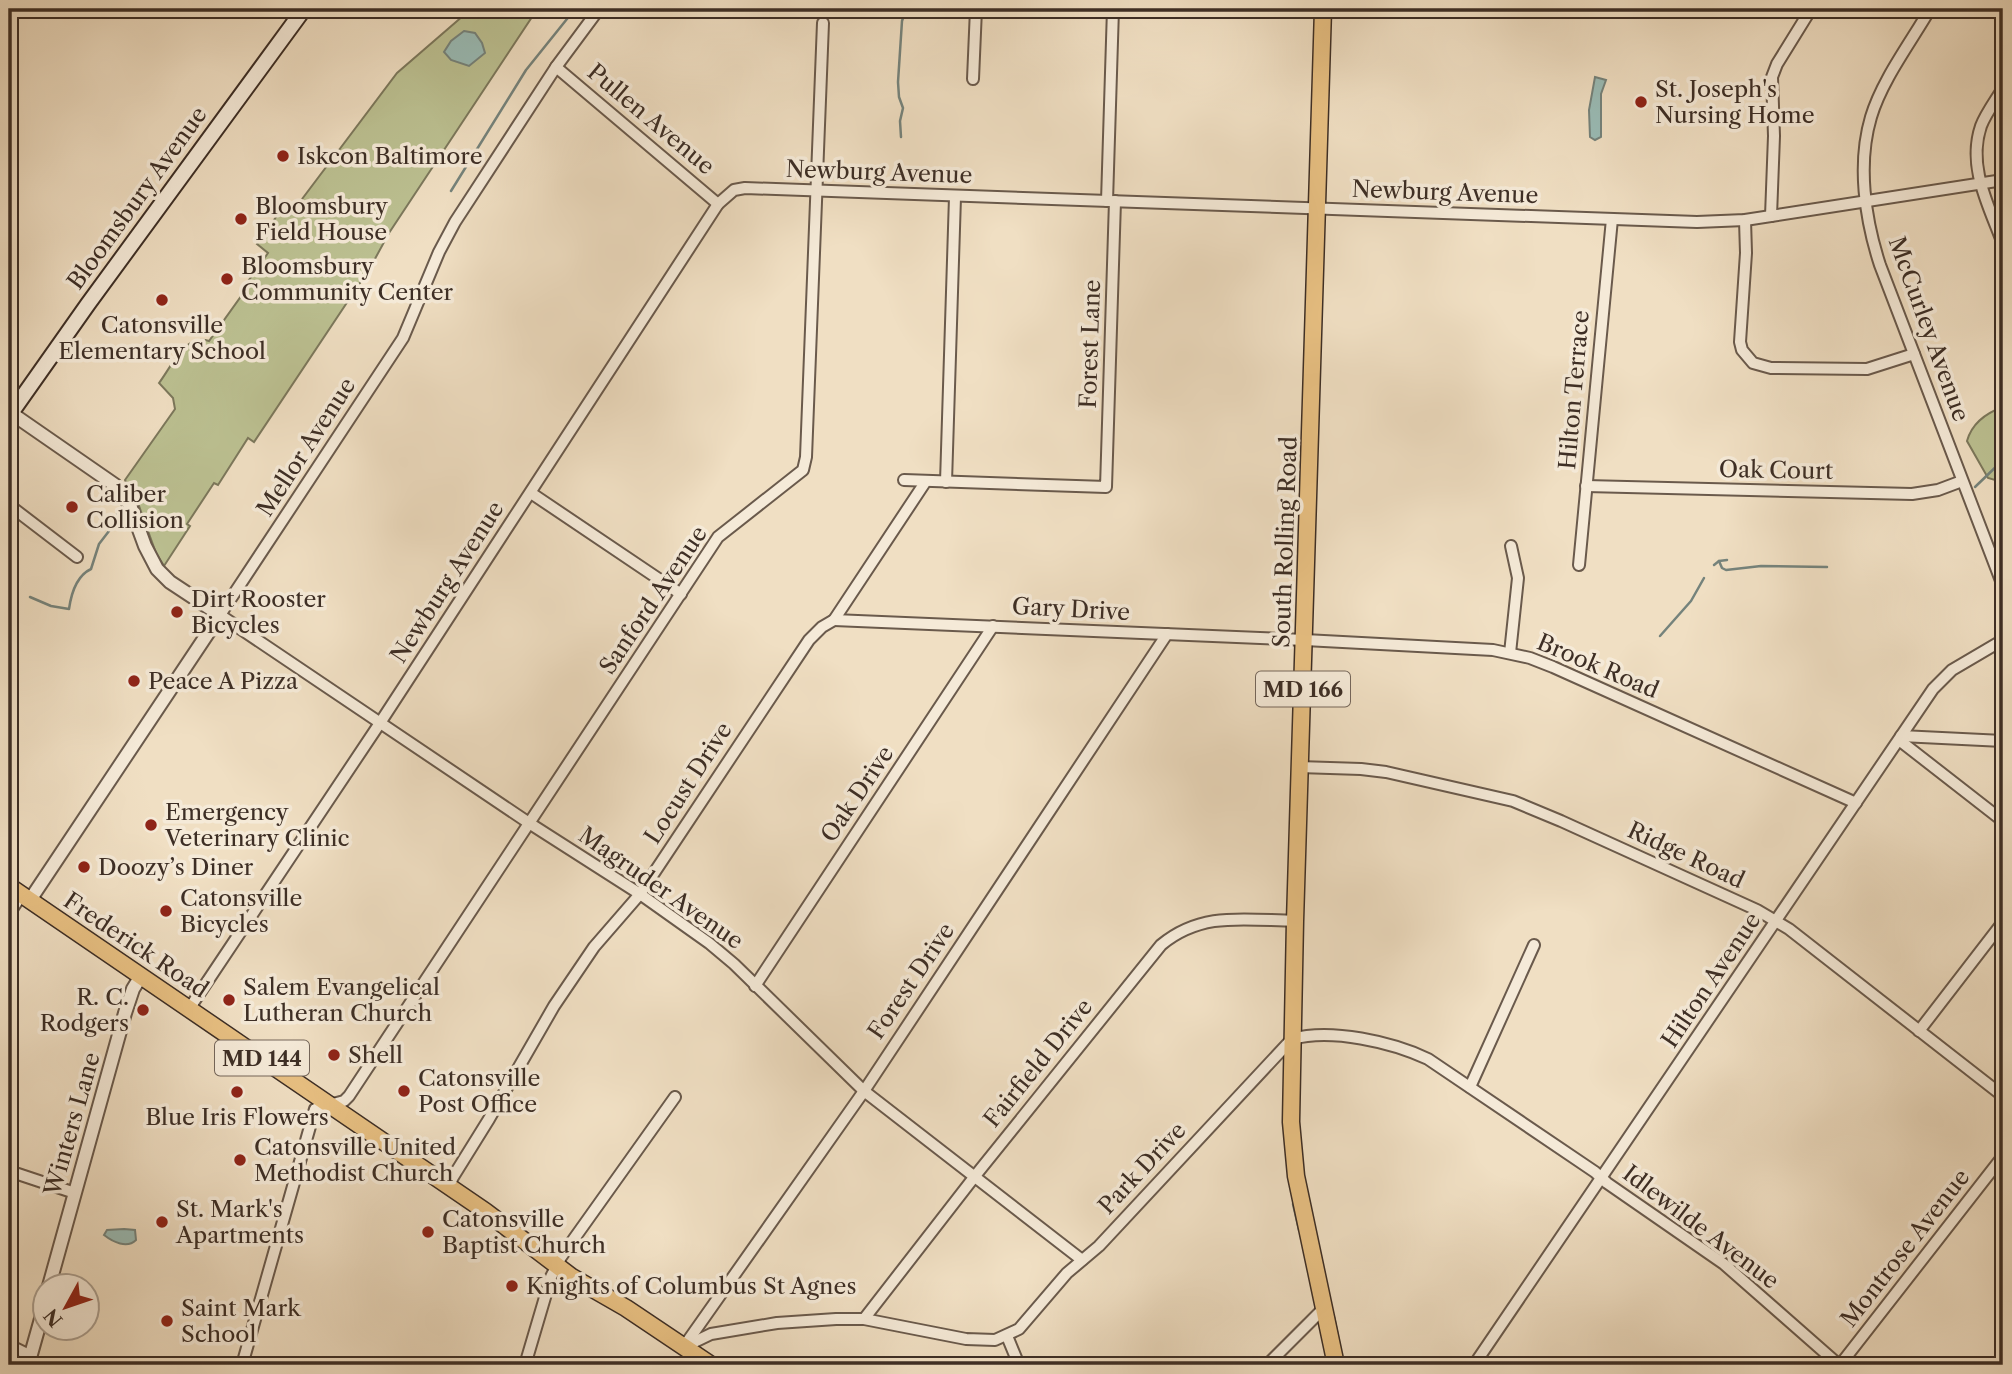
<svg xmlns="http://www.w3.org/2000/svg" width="2012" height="1374" viewBox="0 0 2012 1374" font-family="'Libre Caslon Text',serif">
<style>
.green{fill:#bcc192;stroke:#7c785c;stroke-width:2}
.water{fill:#9abcb6;stroke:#75837c;stroke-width:2}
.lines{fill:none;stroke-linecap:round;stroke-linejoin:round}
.stream{stroke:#75837c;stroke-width:2.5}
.minor-casing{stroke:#6a5a4c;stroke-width:14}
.tertiary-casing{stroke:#6a5a4c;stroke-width:16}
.secondary-casing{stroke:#3d2e25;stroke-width:18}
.primary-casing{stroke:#3d2e25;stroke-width:19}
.minor{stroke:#f5ead8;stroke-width:10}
.tertiary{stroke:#f5ead8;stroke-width:12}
.secondary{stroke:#f5ead8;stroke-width:14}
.primary{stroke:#e8c082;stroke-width:16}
.poi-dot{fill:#8f2418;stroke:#f5ead8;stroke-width:2.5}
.labels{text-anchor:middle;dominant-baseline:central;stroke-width:7;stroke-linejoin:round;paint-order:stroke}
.shield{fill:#f5ead8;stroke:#74665b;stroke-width:2}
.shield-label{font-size:21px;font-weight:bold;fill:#3d2e25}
.poi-label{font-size:23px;fill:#3d2e25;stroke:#f5ead8;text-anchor:start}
.street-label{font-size:23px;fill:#3d2e25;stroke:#f5ead8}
</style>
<rect width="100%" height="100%" fill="#f0dfc3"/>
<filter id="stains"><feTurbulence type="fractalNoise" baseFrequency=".00286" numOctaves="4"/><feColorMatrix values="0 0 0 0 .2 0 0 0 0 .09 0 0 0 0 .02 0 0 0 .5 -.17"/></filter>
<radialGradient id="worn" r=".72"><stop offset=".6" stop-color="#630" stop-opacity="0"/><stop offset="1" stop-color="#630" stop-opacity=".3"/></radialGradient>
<g class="green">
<path d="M471,9h55l6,8 -143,216 -19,35 -116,174 -6,-4 -30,47 -4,-2 -27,41 3,2 -26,40 -8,-13 -17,-47 -14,-26 50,-71 -2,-11 -14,-15c13,-17 26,-50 50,-42l35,-49 -2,-2 26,-37 -11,-9 24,-34 9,5 107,-142z"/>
<path d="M2003,407v75h-1l-14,-4 -21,-37c5,-18 19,-28 36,-34z"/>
</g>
<g class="water">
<path d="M464,31l11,2 7,10 3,10 -16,13 -18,-6 -7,-8 7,-11z"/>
<path d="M1595,77l11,3 -5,14v43l-6,3 -5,-3 -1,-27z"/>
<path d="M124,1229l11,1 1,10c-9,9 -23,2 -32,-5l3,-5z"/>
</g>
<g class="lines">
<g class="stream">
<path d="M901,137l-1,-16 3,-13 -4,-11 -1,-15 4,-61 4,-12"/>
<path d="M451,191l75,-121 49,-61"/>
<path d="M1975,487l28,-27"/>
<path d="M1719,561l3,7 4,2 35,-4 66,1"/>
<path d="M1714,565l5,-4 8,-1"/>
<path d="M30,597l21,9 18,3c2,-14 7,-33 22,-40l8,-25 10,-13 10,-21"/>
<path d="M1660,636l31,-35 13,-23"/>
<path d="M1293,1204l6,26"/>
<path d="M1334,1317l6,30"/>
</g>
<g class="minor-casing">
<g id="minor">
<path d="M599,9l-43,58 -101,155 -16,30 -36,86 -183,277 309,208 111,71 69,49 25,21 130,127 218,169"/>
<path d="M1930,9c-19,33 -48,71 -59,108 -14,47 -6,102 9,148l123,321"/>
<path d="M556,67l162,137"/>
<path d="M973,79l3,-70"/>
<path d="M2003,88c-7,12 -17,25 -22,38 -14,41 8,80 22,118"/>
<path d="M1107,201l6,-192"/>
<path d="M1771,216l3,-80 -2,-59 5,-13 34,-55"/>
<path d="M1745,220l1,33 -6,89 2,8 11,13 18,5 96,1 47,-15"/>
<path d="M904,480l202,7 9,-286"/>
<path d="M946,482l9,-285"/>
<path d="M1586,486l326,8 26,-4 24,-9"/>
<path d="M531,493l150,101"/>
<path d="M9,505l68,52"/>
<path d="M1579,565l33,-346"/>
<path d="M834,620l471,20 188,10 37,8 23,9 303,136"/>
<path d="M1510,653l8,-75 -7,-32"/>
<path d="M1901,736l102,5"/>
<path d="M1899,740l104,81"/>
<path d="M1299,767l62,2 25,3 127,29 48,20 196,89 32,19 214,167"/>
<path d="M9,914l13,-20"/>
<path d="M755,986l238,-360"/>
<path d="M189,1009l191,-286 338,-519 16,-14 11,-2 952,34 48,-2 258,-40"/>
<path d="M1919,1031l84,-109"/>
<path d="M1470,1087l64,-142"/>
<path d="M9,1171l66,22"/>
<path d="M448,1185l41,-66 65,-113 40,-59 46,-53 169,-254 13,-13 12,-7 92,-139"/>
<path d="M864,1319l111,-143 186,-231c41,-34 84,-25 134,-24"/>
<path d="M1007,1336l12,29"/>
<path d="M9,1345l22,11"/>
<path d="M685,1345l179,-254 303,-457"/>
<path d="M684,1347l27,-13 66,-11 59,-4h28l102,20 29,1 24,-11 48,-56 32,-27 193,-207c39,-11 100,3 136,20l167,113 12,11 117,81 115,101"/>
<path d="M242,1365l73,-256 29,-8 5,-5 369,-559 85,-67 3,-13 17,-434"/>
<path d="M525,1365l26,-88 10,-20 114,-160"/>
<path d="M1267,1365l57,-57"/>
<path d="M1474,1365l459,-676 19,-19 51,-30"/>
<path d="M1840,1365l163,-209"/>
</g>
</g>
<g class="tertiary-casing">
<g id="tertiary">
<path d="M11,413l104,72 15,20 15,41 12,23 13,13 50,33 -190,285"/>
<path d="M49,1286l76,-273 8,-24 8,-13"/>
<path d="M28,1365l18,-64"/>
</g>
</g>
<g class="secondary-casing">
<path id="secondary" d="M9,416l79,-112 216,-295"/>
</g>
<g class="primary-casing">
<g id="primary">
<path d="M1323,9l-28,912 -4,201 5,54 40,189"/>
<path d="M9,886l476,325 87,66 54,31 85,57"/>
</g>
</g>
<use href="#minor" class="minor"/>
<use href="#tertiary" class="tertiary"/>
<use href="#secondary" class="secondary"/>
<use href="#primary" class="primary"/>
</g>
<g class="poi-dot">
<circle cx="1641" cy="102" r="7"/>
<circle cx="283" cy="156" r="7"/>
<circle cx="241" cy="219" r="7"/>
<circle cx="227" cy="279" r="7"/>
<circle cx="162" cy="300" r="7"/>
<circle cx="72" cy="507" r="7"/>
<circle cx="177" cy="612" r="7"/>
<circle cx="134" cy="681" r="7"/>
<circle cx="151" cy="825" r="7"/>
<circle cx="84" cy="867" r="7"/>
<circle cx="166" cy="911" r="7"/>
<circle cx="229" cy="1000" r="7"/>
<circle cx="143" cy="1010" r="7"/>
<circle cx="334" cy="1055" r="7"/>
<circle cx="404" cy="1091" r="7"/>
<circle cx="237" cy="1092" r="7"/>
<circle cx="240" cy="1160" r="7"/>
<circle cx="162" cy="1222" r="7"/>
<circle cx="428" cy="1232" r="7"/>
<circle cx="512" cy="1286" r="7"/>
<circle cx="167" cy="1321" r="7"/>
</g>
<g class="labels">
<g class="shield">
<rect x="1256" y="671.5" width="94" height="35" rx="5"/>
<rect x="215" y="1040.5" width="94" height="35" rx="5"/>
</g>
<g class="shield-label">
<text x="1303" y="689">MD 166</text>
<text x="262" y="1058">MD 144</text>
</g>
<g class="poi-label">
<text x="1655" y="89">St. Joseph's<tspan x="1655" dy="26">Nursing Home</tspan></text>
<text x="297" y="156">Iskcon Baltimore</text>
<text x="255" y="206">Bloomsbury<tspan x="255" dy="26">Field House</tspan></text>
<text x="241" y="266">Bloomsbury<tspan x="241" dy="26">Community Center</tspan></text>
<text x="162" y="325" text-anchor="middle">Catonsville<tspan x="162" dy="26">Elementary School</tspan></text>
<text x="86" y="494">Caliber<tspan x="86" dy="26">Collision</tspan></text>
<text x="191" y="599">Dirt Rooster<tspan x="191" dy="26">Bicycles</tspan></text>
<text x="148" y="681">Peace A Pizza</text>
<text x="165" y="812">Emergency<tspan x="165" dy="26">Veterinary Clinic</tspan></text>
<text x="98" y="867">Doozy’s Diner</text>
<text x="180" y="898">Catonsville<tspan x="180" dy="26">Bicycles</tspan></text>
<text x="243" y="987">Salem Evangelical<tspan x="243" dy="26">Lutheran Church</tspan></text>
<text x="129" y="997" text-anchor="end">R. C.<tspan x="129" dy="26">Rodgers</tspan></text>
<text x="348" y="1055">Shell</text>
<text x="418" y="1078">Catonsville<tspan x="418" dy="26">Post Office</tspan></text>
<text x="237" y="1117" text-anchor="middle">Blue Iris Flowers</text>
<text x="254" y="1147">Catonsville United<tspan x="254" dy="26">Methodist Church</tspan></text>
<text x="176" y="1209">St. Mark's<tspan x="176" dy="26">Apartments</tspan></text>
<text x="442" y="1219">Catonsville<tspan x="442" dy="26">Baptist Church</tspan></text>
<text x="526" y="1286">Knights of Columbus St Agnes</text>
<text x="181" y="1308">Saint Mark<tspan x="181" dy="26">School</tspan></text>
</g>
<g class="street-label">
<text transform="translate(651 119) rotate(40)">Pullen Avenue</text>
<text transform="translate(879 172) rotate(2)">Newburg Avenue</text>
<text transform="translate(1445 192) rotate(2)">Newburg Avenue</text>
<text transform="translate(137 198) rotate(-54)">Bloomsbury Avenue</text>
<text transform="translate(1929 329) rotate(70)">McCurley Avenue</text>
<text transform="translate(1090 344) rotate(-88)">Forest Lane</text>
<text transform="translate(1574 390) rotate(-85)">Hilton Terrace</text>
<text transform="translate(306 447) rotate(-57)">Mellor Avenue</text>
<text transform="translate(1776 470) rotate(1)">Oak Court</text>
<text transform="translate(1285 542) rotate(-88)">South Rolling Road</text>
<text transform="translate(447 582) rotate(-57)">Newburg Avenue</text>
<text transform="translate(653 600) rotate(-56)">Sanford Avenue</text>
<text transform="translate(1071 609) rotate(3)">Gary Drive</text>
<text transform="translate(1598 666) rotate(23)">Brook Road</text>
<text transform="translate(688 783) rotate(-57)">Locust Drive</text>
<text transform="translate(857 794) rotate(-56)">Oak Drive</text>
<text transform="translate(1686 855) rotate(25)">Ridge Road</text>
<text transform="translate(661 888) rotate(35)">Magruder Avenue</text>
<text transform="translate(136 945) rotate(34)">Frederick Road</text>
<text transform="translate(1711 980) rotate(-56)">Hilton Avenue</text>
<text transform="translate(911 981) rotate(-56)">Forest Drive</text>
<text transform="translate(1038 1063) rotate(-51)">Fairfield Drive</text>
<text transform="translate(72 1124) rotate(-74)">Winters Lane</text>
<text transform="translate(1142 1168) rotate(-47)">Park Drive</text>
<text transform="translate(1701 1227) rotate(37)">Idlewilde Avenue</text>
<text transform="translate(1905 1248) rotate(-52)">Montrose Avenue</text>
</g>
</g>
<rect width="2012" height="1374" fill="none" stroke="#f0dfc3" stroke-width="35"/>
<rect x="10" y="10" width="1991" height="1353" fill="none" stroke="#3d2e25" stroke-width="3.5"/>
<rect x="18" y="18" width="1977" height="1339" fill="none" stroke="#3d2e25" stroke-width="2"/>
<g transform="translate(66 1307) rotate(230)"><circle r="33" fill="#f5ead8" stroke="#ab9f90" stroke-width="2"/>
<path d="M0-5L12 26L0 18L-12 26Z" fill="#8f2418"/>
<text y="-10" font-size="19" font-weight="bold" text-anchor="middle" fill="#3d2e25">N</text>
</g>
<rect width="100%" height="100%" filter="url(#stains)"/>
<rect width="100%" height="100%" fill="url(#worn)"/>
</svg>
